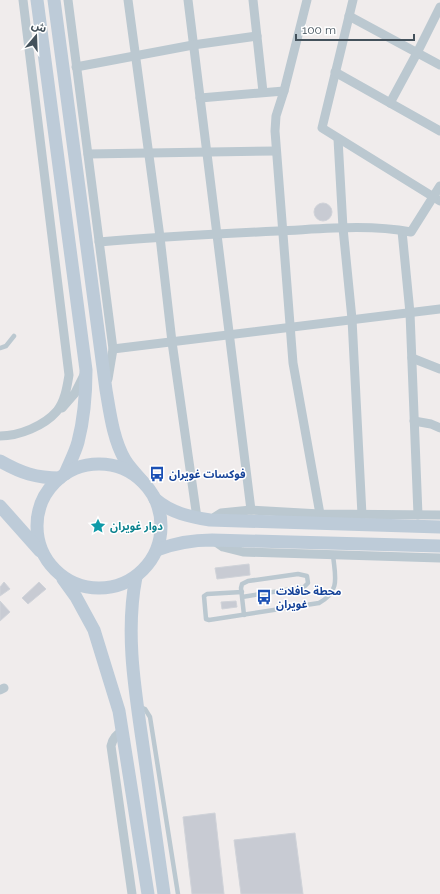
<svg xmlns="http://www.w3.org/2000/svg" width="440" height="894" viewBox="0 0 440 894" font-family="Raleway,'Noto Sans Arabic',sans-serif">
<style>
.building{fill:#c8cbd3;stroke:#d0d3d9}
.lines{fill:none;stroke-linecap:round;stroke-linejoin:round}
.lane{stroke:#bbc8d0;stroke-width:4.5}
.street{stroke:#bbc8d0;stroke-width:9}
.secondary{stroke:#bdcbd8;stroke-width:13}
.labels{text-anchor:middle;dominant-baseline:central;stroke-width:3;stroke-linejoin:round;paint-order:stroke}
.transit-label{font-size:11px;font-weight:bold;fill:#164399;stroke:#fff;text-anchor:start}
.culture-label{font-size:11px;font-weight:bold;fill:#0d838f;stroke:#fff;text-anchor:start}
</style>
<rect width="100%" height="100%" fill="#f0ecec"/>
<g class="building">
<circle cx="323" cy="212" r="9"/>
<path d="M249,564l1,11 -33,4 -2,-11z"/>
<path d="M4,582l6,7 -10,7v-9z"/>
<path d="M39,582l7,7 -18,15 -6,-6z"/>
<path d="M0,601l10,11 -10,9z"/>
<path d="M236,601l1,6 -15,2 -1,-7z"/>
<path d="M215,813l9,81h-32l-9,-77z"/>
<path d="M295,833l8,61h-62l-7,-54z"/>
</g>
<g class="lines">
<g class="lane">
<path d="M0,348l6,-2 8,-10"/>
<path d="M242,592l-35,2 -3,2 2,23 3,1 110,-17c22,-12 16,-27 14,-48"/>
<path d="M242,597l62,-10 4,-4 -1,-7 -9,-2 -50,7 -6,3 -1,4 3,27"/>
<path d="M138,706l7,3 5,8 28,177"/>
</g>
<g class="street">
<path d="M68,0l45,349 -5,30"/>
<path d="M128,0l32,237 12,105 25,176"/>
<path d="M188,0l63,510"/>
<path d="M253,0l10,92"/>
<path d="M307,0l-23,91 -8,25 -1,15 18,232 27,151"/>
<path d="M353,0l-31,128 118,73"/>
<path d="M349,16l91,49"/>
<path d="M76,67l117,-22 64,-9"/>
<path d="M335,72l105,59"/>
<path d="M200,98l84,-7"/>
<path d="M390,103l27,-50 23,-46"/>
<path d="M338,139l5,89 9,91 10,196"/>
<path d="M88,154l188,-3"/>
<path d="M402,231l8,82 8,202"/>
<path d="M99,242c60,-5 119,-8 179,-11 44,-2 89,-7 133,1l29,-46"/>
<path d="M113,349l327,-40"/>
<path d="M412,358l28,11"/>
<path d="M62,408l13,-15 9,-18"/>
<path d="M414,421l17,3 9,4"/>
<path d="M0,436c19,0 44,-10 57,-25 8,-10 10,-24 12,-36l-46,-375"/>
<path d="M210,520l11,-7 30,-3 69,4 120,1"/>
<path d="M213,540l10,7 20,5 197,6"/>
<path d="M0,690l4,-2"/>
<path d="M123,731c-7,4 -10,7 -12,15l21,148"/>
</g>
<g class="secondary">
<path d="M37,0l49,370c0,24 -2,49 -8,72 -3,11 -9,22 -13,32"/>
<path d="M54,0l52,390c4,23 7,49 19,70 5,8 12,15 18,22"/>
<path d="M0,461c21,12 36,17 60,17"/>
<circle cx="99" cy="526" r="62"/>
<path d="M155,499c16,14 35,18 55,21l230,7"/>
<path d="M0,506l40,45"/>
<path d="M157,550c18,-7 35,-10 55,-10l228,6"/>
<path d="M136,577c-11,56 -1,113 7,169 7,49 14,99 21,148"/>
<path d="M63,579l13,18 18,33 25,81 29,183"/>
</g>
</g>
<defs>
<g id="bus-bare" transform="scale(1.2)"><path d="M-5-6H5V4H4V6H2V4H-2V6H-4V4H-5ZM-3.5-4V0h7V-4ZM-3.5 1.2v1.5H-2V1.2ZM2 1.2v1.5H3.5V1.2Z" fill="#1a4fb4" stroke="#fff" stroke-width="2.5" paint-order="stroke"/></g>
<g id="sight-bare" transform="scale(1.2)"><path d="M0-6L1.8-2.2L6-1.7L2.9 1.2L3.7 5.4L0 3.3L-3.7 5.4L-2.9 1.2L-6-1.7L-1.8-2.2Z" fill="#0f9aa8" stroke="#fff" stroke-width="2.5" paint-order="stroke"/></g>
</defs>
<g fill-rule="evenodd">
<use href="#bus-bare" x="157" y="474"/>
<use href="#sight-bare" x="98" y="526"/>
<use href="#bus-bare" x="264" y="597"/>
</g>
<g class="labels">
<g class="transit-label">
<text x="169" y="474">فوكسات غويران</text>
<text x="276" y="591">محطة حافلات<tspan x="276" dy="13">غويران</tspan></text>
</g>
<g class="culture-label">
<text x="110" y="526">دوار غويران</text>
</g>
</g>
<g transform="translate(36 36) rotate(19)" stroke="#ffffff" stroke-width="3" paint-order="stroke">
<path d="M0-3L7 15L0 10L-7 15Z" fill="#43515b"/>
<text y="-6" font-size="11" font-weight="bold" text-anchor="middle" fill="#43515b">ش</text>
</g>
<path d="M296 34v6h118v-6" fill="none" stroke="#43515b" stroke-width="2"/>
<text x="302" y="34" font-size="12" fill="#43515b" stroke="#ffffff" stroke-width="3" paint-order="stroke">100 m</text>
</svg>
